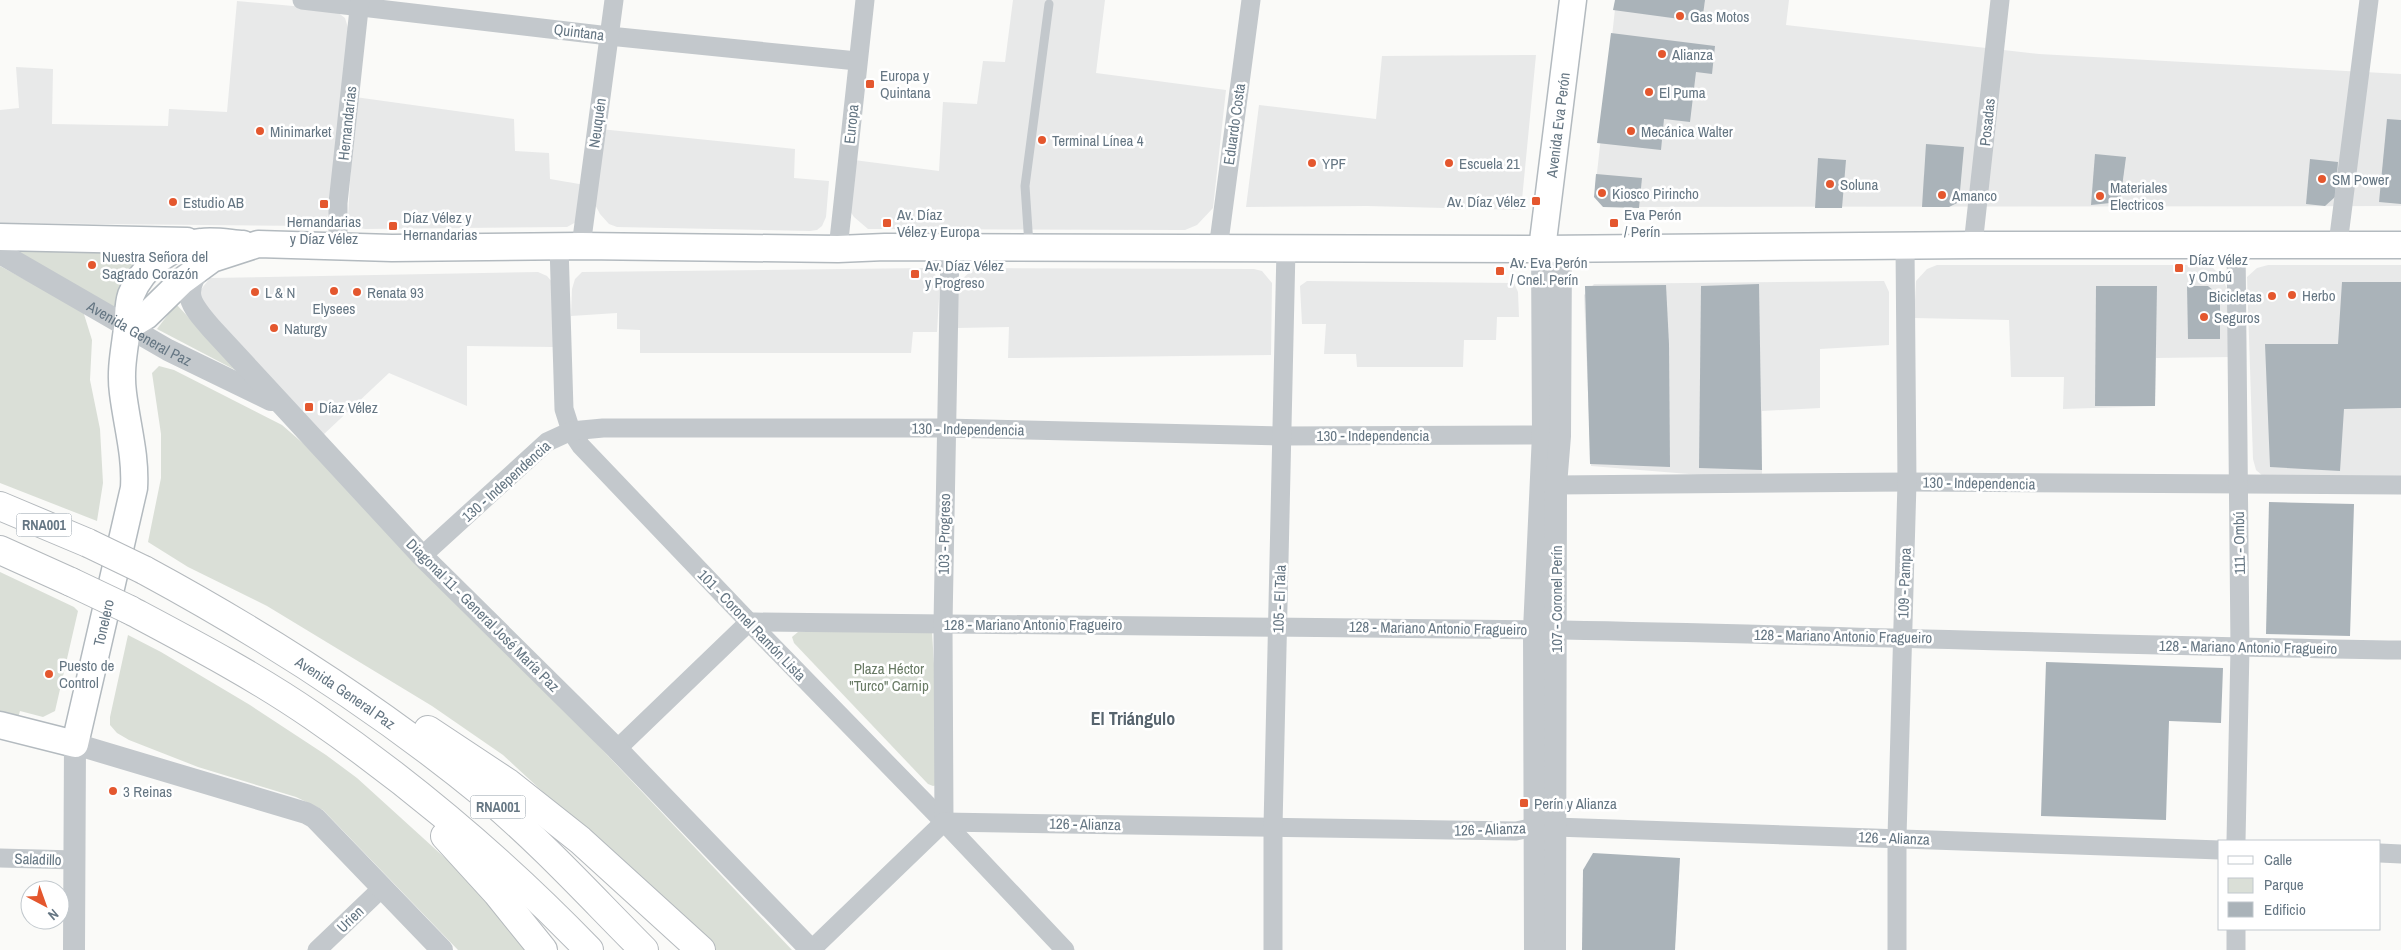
<svg xmlns="http://www.w3.org/2000/svg" width="2401" height="950" viewBox="0 0 2401 950" font-family="'Archivo Narrow',sans-serif">
<style>
.built{fill:#e8e9e9}
.green{fill:#dadfd7}
.building{fill:#aab3b9}
.lines{fill:none;stroke-linecap:round;stroke-linejoin:round}
.secondary-casing{stroke:#b3babf;stroke-width:29}
.motorway-casing{stroke:#b4b9bd;stroke-width:30}
.service{stroke:#c3c8cc;stroke-width:9}
.minor{stroke:#c3c8cc;stroke-width:19}
.tertiary{stroke:#c3c8cc;stroke-width:22}
.secondary{stroke:#fff;stroke-width:26}
.motorway{stroke:#fff;stroke-width:28}
.motorway-bridge-casing{stroke:#b4b9bd;stroke-width:30;stroke-linecap:butt}
.motorway-bridge{stroke:#fff;stroke-width:28}
.poi-dot{fill:#e4572e;stroke:#fff;stroke-width:2}
.labels{text-anchor:middle;dominant-baseline:central;stroke-width:5;stroke-linejoin:round;paint-order:stroke}
.shield{fill:#fff;stroke:#939fa8;stroke-width:1}
.shield-label{font-size:14px;font-weight:bold;fill:#657683}
.poi-label{font-size:15px;fill:#657683;stroke:#fff;text-anchor:start}
.street-label{font-size:15px;fill:#657683;stroke:#fff}
.park-label{font-size:15px;fill:#687a64;stroke:#fff}
.quarter-label{font-size:18px;font-weight:bold;fill:#57646e;stroke:#fff}
</style>
<rect width="100%" height="100%" fill="#fafaf8"/>
<g class="built">
<path d="M1013,0h92l-9,73 130,17 -13,118 -16,17 -12,5 -317,-1 -14,-12 -4,-6 4,-51 85,11 4,-69 34,2 6,-43 22,1z"/>
<path d="M1616,0h173l-3,25 253,29 362,20v132l-794,1 -12,-16z"/>
<path d="M237,1l90,8 10,3 8,6 3,10 -18,184 -7,11 -6,3 -317,-3v-113l19,-2 -3,-41 37,2 -1,55 116,2 1,-17 58,3z"/>
<path d="M1536,55l-15,155 -154,-4 -121,1 13,-102 117,14 6,-63z"/>
<path d="M355,97l159,22 1,32 34,2 1,26 35,6 -7,36 -11,6 -202,2 -9,-2 -8,-10z"/>
<path d="M600,129l195,20 -1,29 35,3 -3,36 -4,9 -5,4 -7,1 -193,-4 -8,-3 -9,-10 -7,-13z"/>
<path d="M1937,265h264l12,3 9,9 9,22v58l-75,1 -1,48 -92,3 1,-32h-53l-2,-57 -95,-2 2,-37 11,-12z"/>
<path d="M2268,265h133v211l-137,1 -8,-7 -3,-11 -6,-182 10,-9z"/>
<path d="M925,268l9,5 6,8 -3,51h-24l-2,21h-271v-23l-23,-1v-16l-46,3 1,-27 3,-10 7,-7z"/>
<path d="M974,268l280,1 8,2 10,12 -1,72 -263,3 1,-31 -52,1v-37l3,-10z"/>
<path d="M538,272l9,4 6,7v64l-86,-1v60l-78,-33 -66,62 -121,-130 -3,-13 11,-14z"/>
<path d="M1307,281l207,2 4,9 1,25h-22l-1,23h-32l-1,27h-106l-1,-13h-32l2,-30h-24l-2,-38z"/>
<path d="M1884,281l5,11v53l-69,4v59l-58,3v69l-171,-14 -7,-171 10,-11z"/>
</g>
<g class="green">
<path d="M1,244l162,3 -42,64z"/>
<path d="M0,266l83,45 9,29 -2,40 10,49 3,54 -6,38 -97,-38z"/>
<path d="M176,304l65,69 -84,-44z"/>
<path d="M159,366l15,4 108,55 38,33 256,264 216,228h-78l-211,-195 -71,-49 -165,-100 -79,-39 -40,-25 13,-64v-44l-9,-61z"/>
<path d="M0,572l74,35 4,4 -23,100 -12,6 -23,-6 -2,7 -18,-4z"/>
<path d="M798,632h134l9,146 -4,7 -4,1 -5,-2 -134,-141 -2,-6z"/>
<path d="M128,635l33,17 89,53 76,50 31,23 120,109 52,63h-71l-135,-140 -27,-13 -98,-30 -69,-27 -12,-7 -7,-8v-8z"/>
</g>
<g class="building">
<path d="M1615,0h90l-3,22 -89,-12z"/>
<path d="M1611,33l104,13 -3,28 -16,-2 -6,50 -26,-3 -3,31 -64,-7z"/>
<path d="M2387,119l14,1v84l-22,-2z"/>
<path d="M1926,144l38,3 -5,55 -10,5h-27z"/>
<path d="M2095,154l31,3 -6,45 -29,3z"/>
<path d="M1818,158l28,2 -4,48h-27z"/>
<path d="M2310,159l28,3 -3,35 -10,9 -19,-2z"/>
<path d="M1596,174l46,4 -3,30 -36,-1 -9,-10z"/>
<path d="M2342,282h59v126l-57,1 -4,62 -70,-4 -5,-123h73z"/>
<path d="M1759,284l3,186 -63,-2 2,-182z"/>
<path d="M1666,285l3,59 1,123 -80,-3 -5,-178z"/>
<path d="M2096,286h61l-2,120h-60z"/>
<path d="M2187,286h21l12,10v43h-32z"/>
<path d="M2269,502l85,2 -4,132 -84,-2z"/>
<path d="M2046,662l177,6 -2,55 -52,-2 -3,99 -125,-4z"/>
<path d="M1593,853l87,5 -5,92h-93l1,-80z"/>
</g>
<g class="lines">
<g class="secondary-casing">
<g id="secondary">
<path d="M0,237l187,4"/>
<path id="s2" d="M1542,249l31,-249"/>
<path d="M128,327l18,-11 36,-35 30,-22 46,-15 134,4 189,-2 257,3 47,-2 657,2 431,-4h428"/>
<path id="s3" d="M0,725l75,19 59,-256c2,-33 -7,-62 -11,-95 -3,-22 1,-41 4,-64 2,-12 0,-22 4,-34 11,-28 40,-50 70,-53 13,-2 28,1 42,2"/>
</g>
</g>
<g class="motorway-casing">
<g id="motorway">
<path d="M0,506l88,37"/>
<path d="M0,550l71,32"/>
<path id="s4" d="M144,570c122,66 235,138 343,227 56,47 105,101 157,153"/>
<path d="M130,610c62,33 125,66 183,106 100,69 192,147 276,234"/>
<path d="M428,730l80,53 72,57 121,110"/>
<path d="M445,836l52,57 46,57"/>
</g>
</g>
<path class="service" d="M1029,245l-4,-59 24,-182"/>
<g class="minor">
<path d="M302,0l307,36 248,25"/>
<path d="M2338,244l31,-244"/>
<path d="M338,245v-42l22,-203"/>
<path d="M1973,245l27,-245"/>
<path d="M559,246l5,163 7,22 10,15 168,176 195,200 121,128"/>
<path d="M581,246l33,-246"/>
<path d="M838,249l27,-249"/>
<path d="M1218,249l33,-249"/>
<path d="M1556,485l351,-3 494,3"/>
<path d="M422,556l125,-114 24,-11 32,-3h342l338,8 274,-1"/>
<path d="M617,749l132,-127c271,2 542,3 814,8 279,5 558,16 838,20"/>
<path d="M944,822l-1,-198 7,-377"/>
<path d="M2236,841l4,-193 -4,-404"/>
<path d="M2380,853l21,1"/>
<path d="M0,858l75,2"/>
<path d="M2236,929v21"/>
<path d="M317,950l65,-62"/>
<path d="M811,950l133,-128 572,9 19,-4h20l665,23"/>
<path d="M1273,950v-123l13,-578"/>
<path d="M1897,950v-113l10,-355 -2,-236"/>
</g>
<g class="tertiary">
<path id="s1" d="M0,253l168,97 103,50"/>
<path d="M202,266c-22,27 -11,39 10,63l210,227 195,193 194,201"/>
<path d="M74,950l1,-206 231,69 9,5 127,132"/>
<path d="M1535,950l-1,-320 9,-196 -1,-185"/>
<path d="M1555,950l1,-465 4,-49 1,-188"/>
</g>
<use href="#secondary" class="secondary"/>
<use href="#motorway" class="motorway"/>
<g class="motorway-bridge-casing">
<g id="motorway-bridge">
<path d="M88,543l56,27"/>
<path d="M71,582l59,28"/>
</g>
</g>
<use href="#motorway-bridge" class="motorway-bridge"/>
</g>
<g class="poi-dot">
<circle cx="1680" cy="16" r="5"/>
<circle cx="1662" cy="54" r="5"/>
<rect x="865" y="79" width="10" height="10" rx="2.5"/>
<circle cx="1649" cy="92" r="5"/>
<circle cx="260" cy="131" r="5"/>
<circle cx="1631" cy="131" r="5"/>
<circle cx="1042" cy="140" r="5"/>
<circle cx="1312" cy="163" r="5"/>
<circle cx="1449" cy="163" r="5"/>
<circle cx="2322" cy="179" r="5"/>
<circle cx="1830" cy="184" r="5"/>
<circle cx="1602" cy="193" r="5"/>
<circle cx="1942" cy="195" r="5"/>
<circle cx="2100" cy="196" r="5"/>
<rect x="1531" y="196" width="10" height="10" rx="2.5"/>
<circle cx="173" cy="202" r="5"/>
<rect x="319" y="199" width="10" height="10" rx="2.5"/>
<rect x="882" y="218" width="10" height="10" rx="2.5"/>
<rect x="1609" y="218" width="10" height="10" rx="2.5"/>
<rect x="388" y="221" width="10" height="10" rx="2.5"/>
<circle cx="92" cy="265" r="5"/>
<rect x="2174" y="263" width="10" height="10" rx="2.5"/>
<rect x="1495" y="266" width="10" height="10" rx="2.5"/>
<rect x="910" y="269" width="10" height="10" rx="2.5"/>
<circle cx="334" cy="291" r="5"/>
<circle cx="255" cy="292" r="5"/>
<circle cx="357" cy="292" r="5"/>
<circle cx="2292" cy="295" r="5"/>
<circle cx="2272" cy="296" r="5"/>
<circle cx="2204" cy="317" r="5"/>
<circle cx="274" cy="328" r="5"/>
<rect x="304" y="402" width="10" height="10" rx="2.5"/>
<circle cx="49" cy="674" r="5"/>
<circle cx="113" cy="791" r="5"/>
<rect x="1519" y="798" width="10" height="10" rx="2.5"/>
</g>
<g class="labels">
<g class="shield">
<rect x="16.5" y="513.5" width="55" height="23" rx="4"/>
<rect x="470.5" y="795.5" width="55" height="23" rx="4"/>
</g>
<g class="shield-label">
<text x="44" y="525">RNA001</text>
<text x="498" y="807">RNA001</text>
</g>
<g class="poi-label">
<text x="1690" y="16">Gas Motos</text>
<text x="1672" y="54">Alianza</text>
<text x="880" y="75">Europa y<tspan x="880" dy="17">Quintana</tspan></text>
<text x="1659" y="92">El Puma</text>
<text x="270" y="131">Minimarket</text>
<text x="1641" y="131">Mecánica Walter</text>
<text x="1052" y="140">Terminal Línea 4</text>
<text x="1322" y="163">YPF</text>
<text x="1459" y="163">Escuela 21</text>
<text x="2332" y="179">SM Power</text>
<text x="1840" y="184">Soluna</text>
<text x="2110" y="187">Materiales<tspan x="2110" dy="17">Electricos</tspan></text>
<text x="1612" y="193">Kiosco Pirincho</text>
<text x="1952" y="195">Amanco</text>
<text x="1526" y="201" text-anchor="end">Av. Díaz Vélez</text>
<text x="183" y="202">Estudio AB</text>
<text x="897" y="214">Av. Díaz<tspan x="897" dy="17">Vélez y Europa</tspan></text>
<text x="1624" y="214">Eva Perón<tspan x="1624" dy="17">/ Perín</tspan></text>
<text x="403" y="217">Díaz Vélez y<tspan x="403" dy="17">Hernandarias</tspan></text>
<text x="324" y="221" text-anchor="middle">Hernandarias<tspan x="324" dy="17">y Díaz Vélez</tspan></text>
<text x="102" y="256">Nuestra Señora del<tspan x="102" dy="17">Sagrado Corazón</tspan></text>
<text x="2189" y="259">Díaz Vélez<tspan x="2189" dy="17">y Ombú</tspan></text>
<text x="1510" y="262">Av. Eva Perón<tspan x="1510" dy="17">/ Cnel. Perín</tspan></text>
<text x="925" y="265">Av. Díaz Vélez<tspan x="925" dy="17">y Progreso</tspan></text>
<text x="265" y="292">L &amp; N</text>
<text x="367" y="292">Renata 93</text>
<text x="2302" y="295">Herbo</text>
<text x="2262" y="296" text-anchor="end">Bicicletas</text>
<text x="334" y="308" text-anchor="middle">Elysees</text>
<text x="2214" y="317">Seguros</text>
<text x="284" y="328">Naturgy</text>
<text x="319" y="407">Díaz Vélez</text>
<text x="59" y="665">Puesto de<tspan x="59" dy="17">Control</tspan></text>
<text x="123" y="791">3 Reinas</text>
<text x="1534" y="803">Perín y Alianza</text>
</g>
<g class="street-label">
<text transform="translate(579 32) rotate(7)">Quintana</text>
<text transform="translate(1987 122) rotate(-84)">Posadas</text>
<text transform="translate(347 123) rotate(-84)">Hernandarias</text>
<text transform="translate(597 123) rotate(-82)">Neuquén</text>
<text transform="translate(851 124) rotate(-84)">Europa</text>
<text transform="translate(1234 124) rotate(-82)">Eduardo Costa</text>
<text stroke="none"><textPath href="#s2" startOffset="125">Avenida Eva Perón</textPath></text>
<text stroke="none"><textPath href="#s1" startOffset="161">Avenida General Paz</textPath></text>
<text transform="translate(968 429) rotate(1)">130 - Independencia</text>
<text x="1373" y="435">130 - Independencia</text>
<text transform="translate(506 481) rotate(-42)">130 - Independencia</text>
<text transform="translate(1979 483) rotate(1)">130 - Independencia</text>
<text transform="translate(944 534) rotate(-89)">103 - Progreso</text>
<text transform="translate(2239 543) rotate(-91)">111 - Ombú</text>
<text transform="translate(1904 583) rotate(-88)">109 - Pampa</text>
<text transform="translate(1279 599) rotate(-88)">105 - El Tala</text>
<text transform="translate(1556 599) rotate(-90)">107 - Coronel Perín</text>
<text transform="translate(483 615) rotate(45)">Diagonal 11 - General José María Paz</text>
<text stroke="none"><textPath href="#s3" startOffset="202">Tonelero</textPath></text>
<text x="1033" y="624">128 - Mariano Antonio Fragueiro</text>
<text transform="translate(752 625) rotate(46)">101 - Coronel Ramón Lista</text>
<text transform="translate(1438 628) rotate(1)">128 - Mariano Antonio Fragueiro</text>
<text transform="translate(1843 636) rotate(1)">128 - Mariano Antonio Fragueiro</text>
<text transform="translate(2248 647) rotate(1)">128 - Mariano Antonio Fragueiro</text>
<text stroke="none"><textPath href="#s4" startOffset="236">Avenida General Paz</textPath></text>
<text transform="translate(1085 824) rotate(1)">126 - Alianza</text>
<text transform="translate(1490 829) rotate(-2)">126 - Alianza</text>
<text transform="translate(1894 838) rotate(2)">126 - Alianza</text>
<text transform="translate(38 859) rotate(2)">Saladillo</text>
<text transform="translate(350 919) rotate(-44)">Urien</text>
</g>
<g class="park-label">
<text x="889" y="668">Plaza Héctor<tspan x="889" dy="17">"Turco" Carnip</tspan></text>
</g>
<g class="quarter-label">
<text x="1133" y="718">El Triángulo</text>
</g>
</g>
<rect x="2218" y="840" width="162" height="90" fill="#ffffff" stroke="#c1c8cd"/>
<rect x="2228" y="856" width="25" height="8" fill="#ffffff" stroke="#c1c8cd"/>
<text x="2264" y="865" font-size="15" fill="#657683">Calle</text>
<rect x="2228" y="878" width="25" height="15" fill="#dadfd7" stroke="#c1c8cd"/>
<text x="2264" y="890" font-size="15" fill="#657683">Parque</text>
<rect x="2228" y="902" width="25" height="15" fill="#aab3b9" stroke="#c1c8cd"/>
<text x="2264" y="915" font-size="15" fill="#657683">Edificio</text>
<g transform="translate(45 905) rotate(139)"><circle r="24" fill="#ffffff" stroke="#c1c8cd"/>
<path d="M0-4L9 19L0 12L-9 19Z" fill="#e4572e"/>
<text y="-8" font-size="14" font-weight="bold" text-anchor="middle" fill="#657683">N</text>
</g>
</svg>
